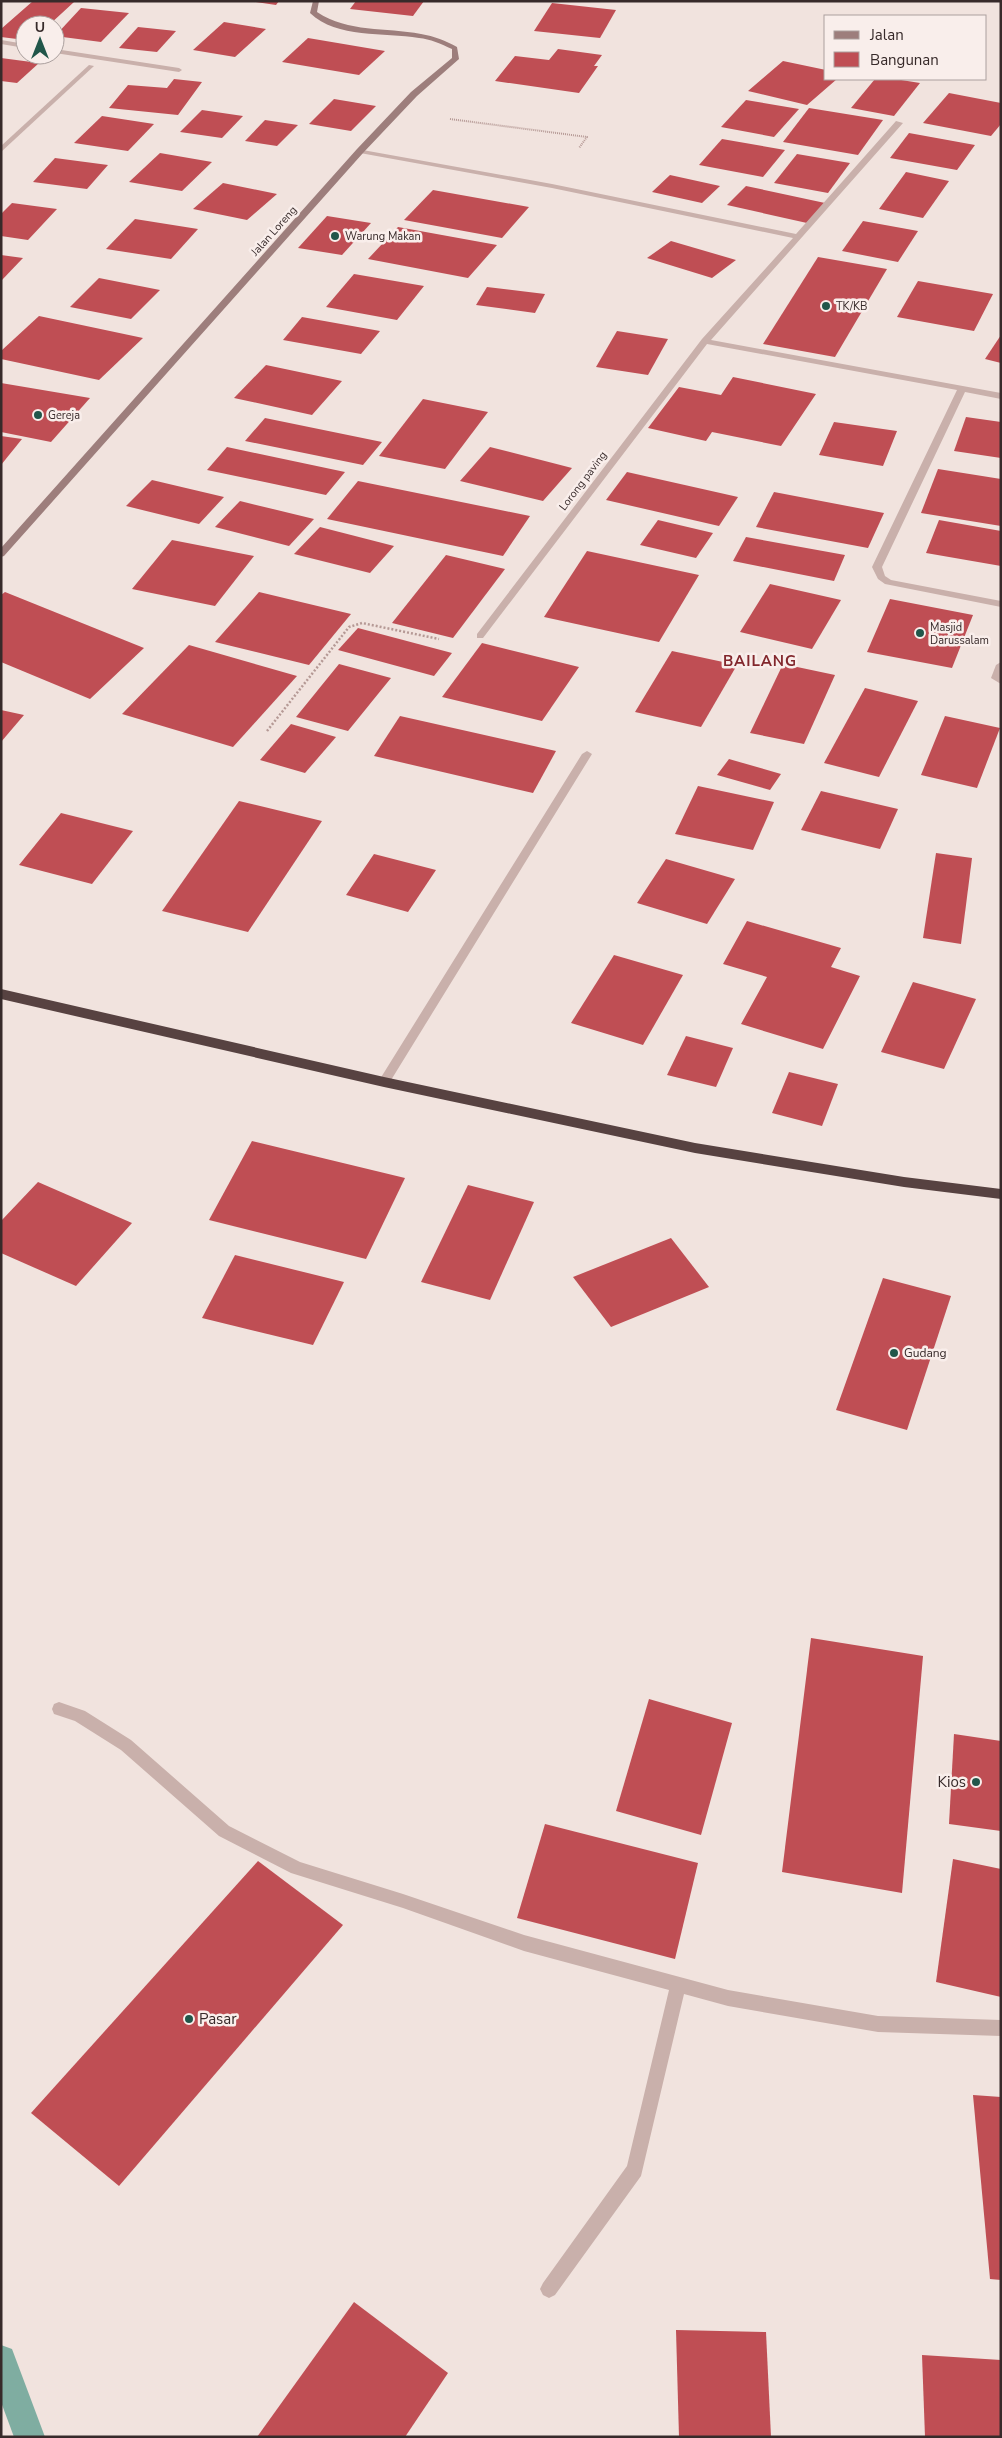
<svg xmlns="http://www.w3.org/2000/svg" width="1002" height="2438" viewBox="0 0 1002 2438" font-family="'Nunito Sans',sans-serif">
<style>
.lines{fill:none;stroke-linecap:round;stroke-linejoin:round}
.stream{fill:#7fada1;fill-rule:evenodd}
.building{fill:#bf4e54}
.path-far1{stroke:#b59995;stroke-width:2;stroke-dasharray:1 1;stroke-linecap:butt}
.path{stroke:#b59995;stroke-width:2.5;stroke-dasharray:2 2;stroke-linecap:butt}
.street{fill:#c9b0ab;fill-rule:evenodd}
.secondary{fill:#9d7e7c;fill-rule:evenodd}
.highway{fill:#574241;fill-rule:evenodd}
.poi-dot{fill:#21564a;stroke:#f9eeeb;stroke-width:2}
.labels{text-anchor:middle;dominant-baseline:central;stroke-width:5;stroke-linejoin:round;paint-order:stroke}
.far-street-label{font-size:11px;fill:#372a2a;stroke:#f9eeeb}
.far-poi-label{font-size:11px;fill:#372a2a;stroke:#f9eeeb;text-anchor:start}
.poi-label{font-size:12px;fill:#372a2a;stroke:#f9eeeb;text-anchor:start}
.far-district-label{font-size:15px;font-weight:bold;letter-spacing:1px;fill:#82272c;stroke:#f9eeeb}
.near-poi-label{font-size:15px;fill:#372a2a;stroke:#f9eeeb;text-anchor:end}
</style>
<rect width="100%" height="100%" fill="#f1e3de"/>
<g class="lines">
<path class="stream" d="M1,2345l11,4 33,88h-31l-13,-35z"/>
</g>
<g class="building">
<path d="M33,1l41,1 -25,23h-24v15l-24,-3v-8z"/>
<path d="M248,1h31l-3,4z"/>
<path d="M356,1h68l-11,15 -63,-7z"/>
<path d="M552,3l64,7 -16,28 -66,-7z"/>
<path d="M81,8l48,5 -28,29 -46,-6z"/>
<path d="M224,22l42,7 -31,28 -42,-7z"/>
<path d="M138,27l38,4 -19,21 -38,-4z"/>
<path d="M308,38l77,13 -26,24 -77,-13z"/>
<path d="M558,49l44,6 -8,11h4l-19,27 -84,-12 20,-25 34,4z"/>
<path d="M1,58l38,5 -22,20 -16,-2z"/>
<path d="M783,61l43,9v9h11l-30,26 -59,-14z"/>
<path d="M174,79l28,3 -24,33 -69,-7 19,-23 39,3z"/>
<path d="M875,79h20l25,4 -26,33 -43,-8z"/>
<path d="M949,93l52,10v21l-10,12 -68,-13z"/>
<path d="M334,99l42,7 -25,25 -42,-7z"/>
<path d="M746,100l53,9 -25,28 -53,-10z"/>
<path d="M809,108l74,12 -25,35 -75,-13z"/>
<path d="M202,110l41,6 -21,22 -42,-6z"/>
<path d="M102,116l52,8 -26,27 -54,-8z"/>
<path d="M265,120l33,5 -21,21 -32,-5z"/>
<path d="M909,133l66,12 -18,25 -67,-12z"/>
<path d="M722,139l63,11 -22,27 -64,-12z"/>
<path d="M160,153l52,9 -30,29 -53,-9z"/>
<path d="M797,154l53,9 -22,30 -54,-10z"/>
<path d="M55,158l53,7 -21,24 -54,-7z"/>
<path d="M906,172l43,9 -26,37 -44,-9z"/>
<path d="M670,175l50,11 -18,17 -50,-11z"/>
<path d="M223,183l54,11 -30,26 -54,-11z"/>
<path d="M746,186l79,17 -18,20 -80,-18z"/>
<path d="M433,190l96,17 -27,31 -98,-18z"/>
<path d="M12,203l45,6 -29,31 -27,-4v-22z"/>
<path d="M327,216l44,7 -29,32 -44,-7z"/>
<path d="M135,219l63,10 -27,30 -65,-10z"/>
<path d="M863,221l55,10 -20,31 -56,-11z"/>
<path d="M398,227l99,18 -29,33 -100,-19z"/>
<path d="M671,241l65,19 -24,18 -65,-20z"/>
<path d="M1,255l22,3 -22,23z"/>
<path d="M818,257l69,12 -52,88 -72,-13z"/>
<path d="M354,274l70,12 -27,34 -71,-13z"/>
<path d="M99,278l61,12 -29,29 -61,-12z"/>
<path d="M918,281l75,13 -19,37 -77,-14z"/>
<path d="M487,287l58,7 -10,19 -59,-8z"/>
<path d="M39,316l104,22 -44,42 -98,-21v-8z"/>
<path d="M302,317l78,14 -19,23 -78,-14z"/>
<path d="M617,331l51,8 -20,36 -52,-8z"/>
<path d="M1001,335v28l-16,-4z"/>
<path d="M266,365l76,16 -30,34 -78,-17z"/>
<path d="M733,377l83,17 -35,52 -69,-14 -6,9 -58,-13 31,-41 42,8z"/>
<path d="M1,383l89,15 -39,44 -50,-10z"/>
<path d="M423,399l65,13 -43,57 -66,-13z"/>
<path d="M966,417l35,5v36l-47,-7z"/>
<path d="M265,418l117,24 -19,23 -118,-24z"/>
<path d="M834,422l63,9 -14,35 -64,-11z"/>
<path d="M1,436l21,3 -21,26z"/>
<path d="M227,447l118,25 -19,23 -119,-25z"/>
<path d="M490,447l82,21 -29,33 -83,-20z"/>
<path d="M938,469l63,10v47l-80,-13z"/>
<path d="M627,472l111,25 -19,29 -113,-26z"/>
<path d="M152,480l72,17 -25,27 -73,-18z"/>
<path d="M358,481l172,35 -27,40 -176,-37z"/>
<path d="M774,492l110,21 -16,35 -112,-21z"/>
<path d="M240,501l74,18 -25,27 -74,-19z"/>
<path d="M658,520l55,13 -17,25 -56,-13z"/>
<path d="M939,520l62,11v35l-75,-13z"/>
<path d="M320,527l74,19 -24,27 -76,-19z"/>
<path d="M746,537l99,18 -11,26 -101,-20z"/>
<path d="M172,540l82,16 -39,50 -83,-17z"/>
<path d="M587,551l112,24 -40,67 -115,-25z"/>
<path d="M446,555l59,14 -52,69 -61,-15z"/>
<path d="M770,584l71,16 -29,49 -72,-17z"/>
<path d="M5,592l139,56 -54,51 -89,-37v-67z"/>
<path d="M259,592l92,22 -42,51 -94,-23z"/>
<path d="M890,599l83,16 -21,53 -85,-16z"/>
<path d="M358,628l94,25 -18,23 -96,-26z"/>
<path d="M482,643l97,24 -37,54 -100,-24z"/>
<path d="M189,645l108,31 -64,71 -111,-33z"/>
<path d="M672,651l65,14 -36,62 -66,-15z"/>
<path d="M339,664l52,14 -43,53 -52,-14z"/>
<path d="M783,664l52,11 -31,69 -54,-11z"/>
<path d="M865,688l53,13 -39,76 -55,-14z"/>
<path d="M1,710l23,5 -23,27z"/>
<path d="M400,716l156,35 -23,42 -159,-37z"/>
<path d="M945,716l55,12 -23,60 -56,-13z"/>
<path d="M291,724l45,13 -31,36 -45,-13z"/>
<path d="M729,759l52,15 -11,16 -53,-15z"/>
<path d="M698,786l76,16 -21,48 -78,-16z"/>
<path d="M821,791l77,18 -18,40 -79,-19z"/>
<path d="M239,801l83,20 -74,111 -86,-21z"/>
<path d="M61,813l72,18 -41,53 -73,-19z"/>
<path d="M936,853l36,5 -11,86 -38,-6z"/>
<path d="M374,854l62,16 -28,42 -62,-17z"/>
<path d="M666,859l69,20 -28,45 -70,-21z"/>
<path d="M747,921l94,27 -10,19 29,9 -37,73 -82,-25 26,-47 -44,-13z"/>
<path d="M614,955l69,20 -40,70 -72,-22z"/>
<path d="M913,982l63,17 -32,70 -63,-17z"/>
<path d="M686,1036l47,12 -17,39 -49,-12z"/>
<path d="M789,1072l49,12 -16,42 -50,-13z"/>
<path d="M252,1141l153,37 -39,81 -157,-39z"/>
<path d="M38,1182l94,41 -56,63 -75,-33v-32z"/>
<path d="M468,1185l66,17 -44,98 -69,-18z"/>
<path d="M671,1238l38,49 -98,40 -38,-50z"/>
<path d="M235,1255l109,27 -31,63 -111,-27z"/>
<path d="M883,1278l68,18 -44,134 -71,-20z"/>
<path d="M811,1638l112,18 -21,237 -120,-21z"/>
<path d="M649,1699l83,24 -31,112 -85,-24z"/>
<path d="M954,1734l47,7v90l-52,-7z"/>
<path d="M545,1824l153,39 -23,96 -158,-41z"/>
<path d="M953,1859l48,10v128l-65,-15z"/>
<path d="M258,1861l85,64 -224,261 -88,-73z"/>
<path d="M973,2095l28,2v183l-11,-1z"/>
<path d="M354,2302l94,71 -43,64h-148z"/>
<path d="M676,2330l90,2 5,105h-92z"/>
<path d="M922,2355l79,5v77h-76z"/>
</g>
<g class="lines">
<path class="path-far1" d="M450,119l137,18 -8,11"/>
<path class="path" d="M267,731l82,-104 13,-4 77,16"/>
<g class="street">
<path d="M1,40l24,4v4l-24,-4z"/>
<path d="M55,49l124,19 3,2 -3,2 -124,-19z"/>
<path d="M89,65l5,1 -93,86v-6z"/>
<path d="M896,121l7,2 -192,217 290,53v6l-36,-7 -83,175 3,9 6,4 110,21v6l-116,-23 -7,-5 -6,-12 85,-177 -250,-46 -224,294h-6v-4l225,-295 91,-101 -241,-50 -192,-35h-3v-4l195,35 244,50z"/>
<path d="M1001,662v22l-10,-6 5,-13z"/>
<path d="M587,751l5,3 -204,331h-8l-2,-3 2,-3 202,-325z"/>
<path d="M59,1702l26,9 46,29 98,86 71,36 103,32 121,41 204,55 150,26 123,4v16l-123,-4 -150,-26 -44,-12 -43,182 -86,119 -6,3 -6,-3 -3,-6 3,-6 84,-117 42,-176 -145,-39 -121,-43 -112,-35 -72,-37 -98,-86 -46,-29 -21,-7 -2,-5 2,-5z"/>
</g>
<path class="secondary" d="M313,1h6l-2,11c32,21 68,15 104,22 13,2 25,7 36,13l2,12 -42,37 -54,57 -359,403 -3,1v-9l356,-399 54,-57 41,-34v-9c-11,-5 -22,-10 -33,-11 -35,-6 -82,1 -109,-25z"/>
<path class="highway" d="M1,989l383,88 311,66 209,34 97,12v10l-97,-12 -209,-34 -311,-66 -383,-88z"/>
</g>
<g class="poi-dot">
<circle cx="335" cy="236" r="5"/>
<circle cx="826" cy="306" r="5"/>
<circle cx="38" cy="415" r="5"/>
<circle cx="920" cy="633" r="5"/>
<circle cx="894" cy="1353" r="5"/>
<circle cx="976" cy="1782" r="5"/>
<circle cx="189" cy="2019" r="5"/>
</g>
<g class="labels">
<g class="far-street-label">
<text transform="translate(274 231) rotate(-48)">Jalan Loreng</text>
<text transform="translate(583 481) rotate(-53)">Lorong paving</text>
</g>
<g class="far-poi-label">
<text x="345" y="236">Warung Makan</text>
<text x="836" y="306">TK/KB</text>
<text x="48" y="415">Gereja</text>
<text x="930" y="627">Masjid<tspan x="930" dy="13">Darussalam</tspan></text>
</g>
<g class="poi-label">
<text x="904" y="1353">Gudang</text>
</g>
<g class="far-district-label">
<text x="760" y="661">BAILANG</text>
</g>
<g class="near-poi-label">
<text x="966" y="1782">Kios</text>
<text x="199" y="2019" text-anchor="start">Pasar</text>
</g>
</g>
<rect width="1002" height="2438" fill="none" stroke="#372a2a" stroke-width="5"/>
<rect x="824" y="15" width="162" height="65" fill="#f9eeeb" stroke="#aba09e"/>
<rect x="834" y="31" width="25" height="8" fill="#9d7e7c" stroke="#aba09e"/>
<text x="870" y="40" font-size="15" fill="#372a2a">Jalan</text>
<rect x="834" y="52" width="25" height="15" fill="#bf4e54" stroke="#aba09e"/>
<text x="870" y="65" font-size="15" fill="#372a2a">Bangunan</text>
<g transform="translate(40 40)"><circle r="24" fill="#f9eeeb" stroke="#aba09e"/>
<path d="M0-4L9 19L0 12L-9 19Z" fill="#21564a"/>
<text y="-8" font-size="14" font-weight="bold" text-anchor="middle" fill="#372a2a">U</text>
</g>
</svg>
